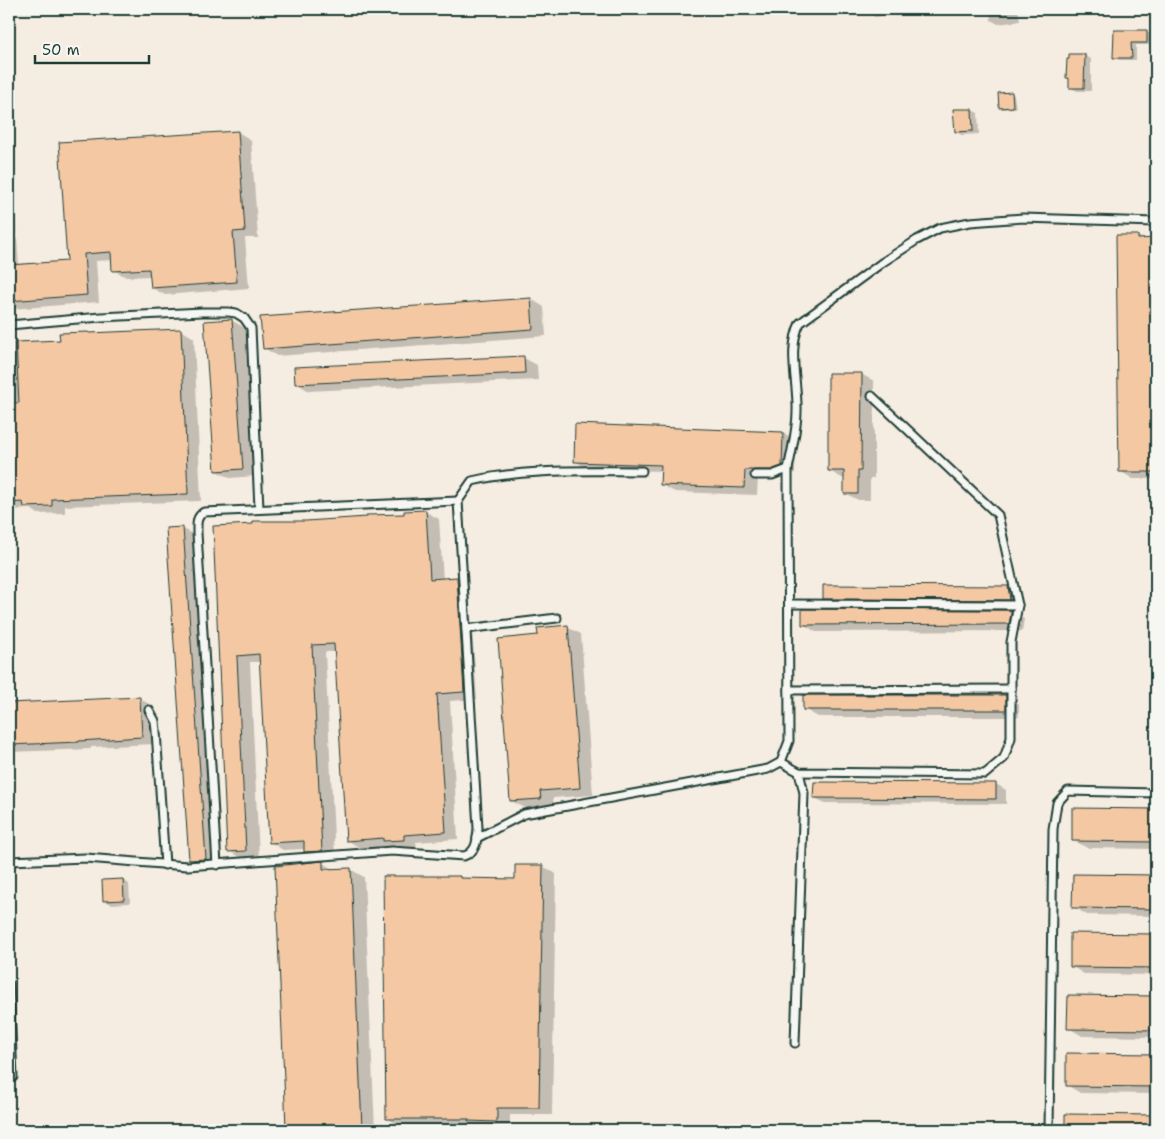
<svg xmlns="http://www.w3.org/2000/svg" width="1165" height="1139" viewBox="0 0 1165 1139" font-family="'Shantell Sans',sans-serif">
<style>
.shadow{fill:#0003}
.building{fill:#f5c8a4;stroke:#1f3d34}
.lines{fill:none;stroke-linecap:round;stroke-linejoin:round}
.lane-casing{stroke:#1f3d34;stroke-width:11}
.lane{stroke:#f6f6f2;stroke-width:7}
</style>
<rect width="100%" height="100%" fill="#f6ede2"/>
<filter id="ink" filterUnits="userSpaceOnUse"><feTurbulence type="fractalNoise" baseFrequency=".02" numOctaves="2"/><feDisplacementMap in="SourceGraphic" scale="10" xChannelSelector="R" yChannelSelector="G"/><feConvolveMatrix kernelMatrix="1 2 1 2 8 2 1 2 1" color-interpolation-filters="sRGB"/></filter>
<g filter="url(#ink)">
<g class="shadow">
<path d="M666,9h16v2h-12z"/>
<path d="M869,9h19l1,6 -14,2 -6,-4z"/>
<path d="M990,9h28l2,12 -22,3 -7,-4z"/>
<path d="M1147,32l5,3v10h-16v15h-17l-5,-3v-10z"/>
<path d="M1084,55l7,4v32h-14l-7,-4v-8l-3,-2z"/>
<path d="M1012,94l2,1 2,13 -13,1 -2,-1z"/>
<path d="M955,110h17l6,3 1,21 -17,1 -6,-3z"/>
<path d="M238,132l13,8 7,98h-13l4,50 -84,7 -13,-7 -1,-12 -25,1 -13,-7v-10l-17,1 3,41 -87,7 -3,-2v-155l2,1 8,112 49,-3z"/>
<path d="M1138,236l6,4h12v239h-23l-13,-8z"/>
<path d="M531,299l13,8 2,29 -269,20 -13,-8z"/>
<path d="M231,320l14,8 11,148 -26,2 -14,-7z"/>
<path d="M181,330l13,8 7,163 -136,5v7l-27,1 -7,-5 -22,1v-168l52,-1 30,-7z"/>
<path d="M524,358l13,7 1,15 -229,11 -13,-8z"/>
<path d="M861,374l13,7v97h-4v22h-12l-13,-7v-15h-3l-13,-7z"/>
<path d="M576,426l207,7 13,8 -1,32 -10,4h-27l-1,18 -82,-3 -14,-7 1,-14 -74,-2 -13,-8z"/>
<path d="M426,512l13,7 4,61 13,-1 13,7 8,113 -27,2 8,138 -42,3 1,5 -19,1 -4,-2 -34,2 -13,-8 -11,-188h-11l10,206 -16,1 -14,-8v-2l-22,1 -13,-8 -9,-180h-11l9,196h-17l-13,-7 -15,-324 191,-12z"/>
<path d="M182,528l14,8 23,330 -15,1 -13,-7z"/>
<path d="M1008,588l10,5 2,12 -186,-1 -10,-6z"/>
<path d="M1011,612l13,7 -2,12 -206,1 -13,-8z"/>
<path d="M567,627l14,7 12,161 -40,3 1,8 -29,2 -14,-7 28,-164z"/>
<path d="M1005,696l14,8v13h-201l-14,-8z"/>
<path d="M140,699l13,7 2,38 -64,3v2l-82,3v-48z"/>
<path d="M996,784l10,6v14l-181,-1 -10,-5z"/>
<path d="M1074,809l82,1v39l-69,-1 -14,-8z"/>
<path d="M322,863l13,7 15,-1 14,8 11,253h-80l-8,-4z"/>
<path d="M543,866l13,8 -4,241h-42v13h-27l-4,-2h-79l-13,-8 72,-241 5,2 52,1z"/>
<path d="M1074,875l82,2v39l-69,-1 -13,-8z"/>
<path d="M123,880l6,4 1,19 -19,1 -7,-4z"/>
<path d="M1071,934l85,2v39l-72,-1 -13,-8z"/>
<path d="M1069,997l87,1v39l-74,-1 -13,-8z"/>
<path d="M1067,1054l89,1v39l-76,-1 -13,-8z"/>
<path d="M1066,1115l90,2v13h-90z"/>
</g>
<g class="building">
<path d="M1114,30h33v13h-16l1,15h-19z"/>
<path d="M1069,54h16l-1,34h-15v-10h-3l1,-19h2z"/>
<path d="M1012,92l1,15 -14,1 -1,-15z"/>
<path d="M953,109h19l1,22 -18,1z"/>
<path d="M238,131l7,100 -12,1 4,50 -86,6 -2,-19 -37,2 -1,-19 -27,2 3,41 -78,6v-36l58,-4 -8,-119z"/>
<path d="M1116,235h22v4l18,-1v234h-37z"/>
<path d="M531,298l2,31 -270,20 -3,-32z"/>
<path d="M232,319l11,150 -28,2 -11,-150z"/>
<path d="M181,329l7,165 -136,5v7l-28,1 -1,-5 -14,1v-100h10l-3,-61 44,-2 -1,-7 29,-1 1,1z"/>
<path d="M524,356l1,17 -230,11 -1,-17z"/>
<path d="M828,373h34l-1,98h-3v23h-14v-23h-16z"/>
<path d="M575,424l208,8 -1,34 -11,4h-26l-1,18 -84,-3 1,-20 -87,-3z"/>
<path d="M426,510l4,69 27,-2 7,115 -27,2 9,138 -42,3v5l-21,1v-3l-37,3 -12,-197 -22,1 10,206 -18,1v-11l-35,2 -10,-189 -22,2 9,195 -19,1 -14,-326 40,-2v-3h53l61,-4v-2l37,-1v-3z"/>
<path d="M183,527l23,332 -17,1 -23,-332z"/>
<path d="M823,585l185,1 2,14 -187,-1z"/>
<path d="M802,609l209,1v4l-2,10 -207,1z"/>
<path d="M568,625l12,163 -40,3 1,8 -31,2 -12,-162 40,-4 -1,-7z"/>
<rect x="803" y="695" width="203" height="15"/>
<path d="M140,697l2,40 -63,4v1l-70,3v-42z"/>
<path d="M814,782l182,1v16l-183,-1z"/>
<path d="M1072,808l84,1v33l-84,-1z"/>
<path d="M323,861v8l28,-1 11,261 -30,1v-6l-46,3 -11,-261z"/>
<path d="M515,865h28l-4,243h-42v14l-29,-1 1,-2h-83l-3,-243h77v2l55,1z"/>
<path d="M1073,874l83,1v34l-84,-1z"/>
<path d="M123,879l1,21 -21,1 -1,-21z"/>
<path d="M1070,933l86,1v34l-86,-1z"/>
<path d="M1068,995l88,1v34l-89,-1z"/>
<path d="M1066,1053l90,1v33l-90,-1z"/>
<path d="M1065,1114l91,1v15h-91z"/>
</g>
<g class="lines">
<g class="lane-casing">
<g id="lane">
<path d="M9,325l92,-8 101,-5h26l8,1 8,5 7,10 8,181"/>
<path d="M755,475h17l16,-6c4,-19 9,-39 9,-58 1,-29 -10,-61 3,-88l83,-61 34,-22 23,-12 30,-6 53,-4 133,4"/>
<path d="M789,604l229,1"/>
<path d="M466,629l91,-11"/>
<path d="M789,690l222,-1"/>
<path d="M149,710l6,11 1,10 9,134"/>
<path d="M781,762l18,10 186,2 19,-16 7,-20v-96l7,-37 -20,-90 -126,-119"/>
<path d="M477,838l47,-24 244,-45 13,-7 8,-21 -1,-272"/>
<path d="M9,861l77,-3 101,8 205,-15 72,5c13,-4 13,-16 14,-28l-20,-327 14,-20c55,-13 114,-10 170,-10"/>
<path d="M217,865l-20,-332c0,-10 -1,-16 7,-21l254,-11"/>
<path d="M9,984l4,93"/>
<path d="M795,1043l9,-250 -5,-21"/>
<path d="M1049,1130l4,-301 4,-26 11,-12 88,2"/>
</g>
</g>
<use href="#lane" class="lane"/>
</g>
</g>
<rect width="1165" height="1139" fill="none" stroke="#f6f6f2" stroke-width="30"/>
<rect x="15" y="15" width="1135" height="1109" fill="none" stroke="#1f3d34" stroke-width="2" filter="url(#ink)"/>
<path d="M35 55v8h114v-8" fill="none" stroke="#1f3d34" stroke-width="2.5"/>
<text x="42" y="55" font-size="15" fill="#1f3d34" stroke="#f6f6f2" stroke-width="4" paint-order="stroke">50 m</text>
</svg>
